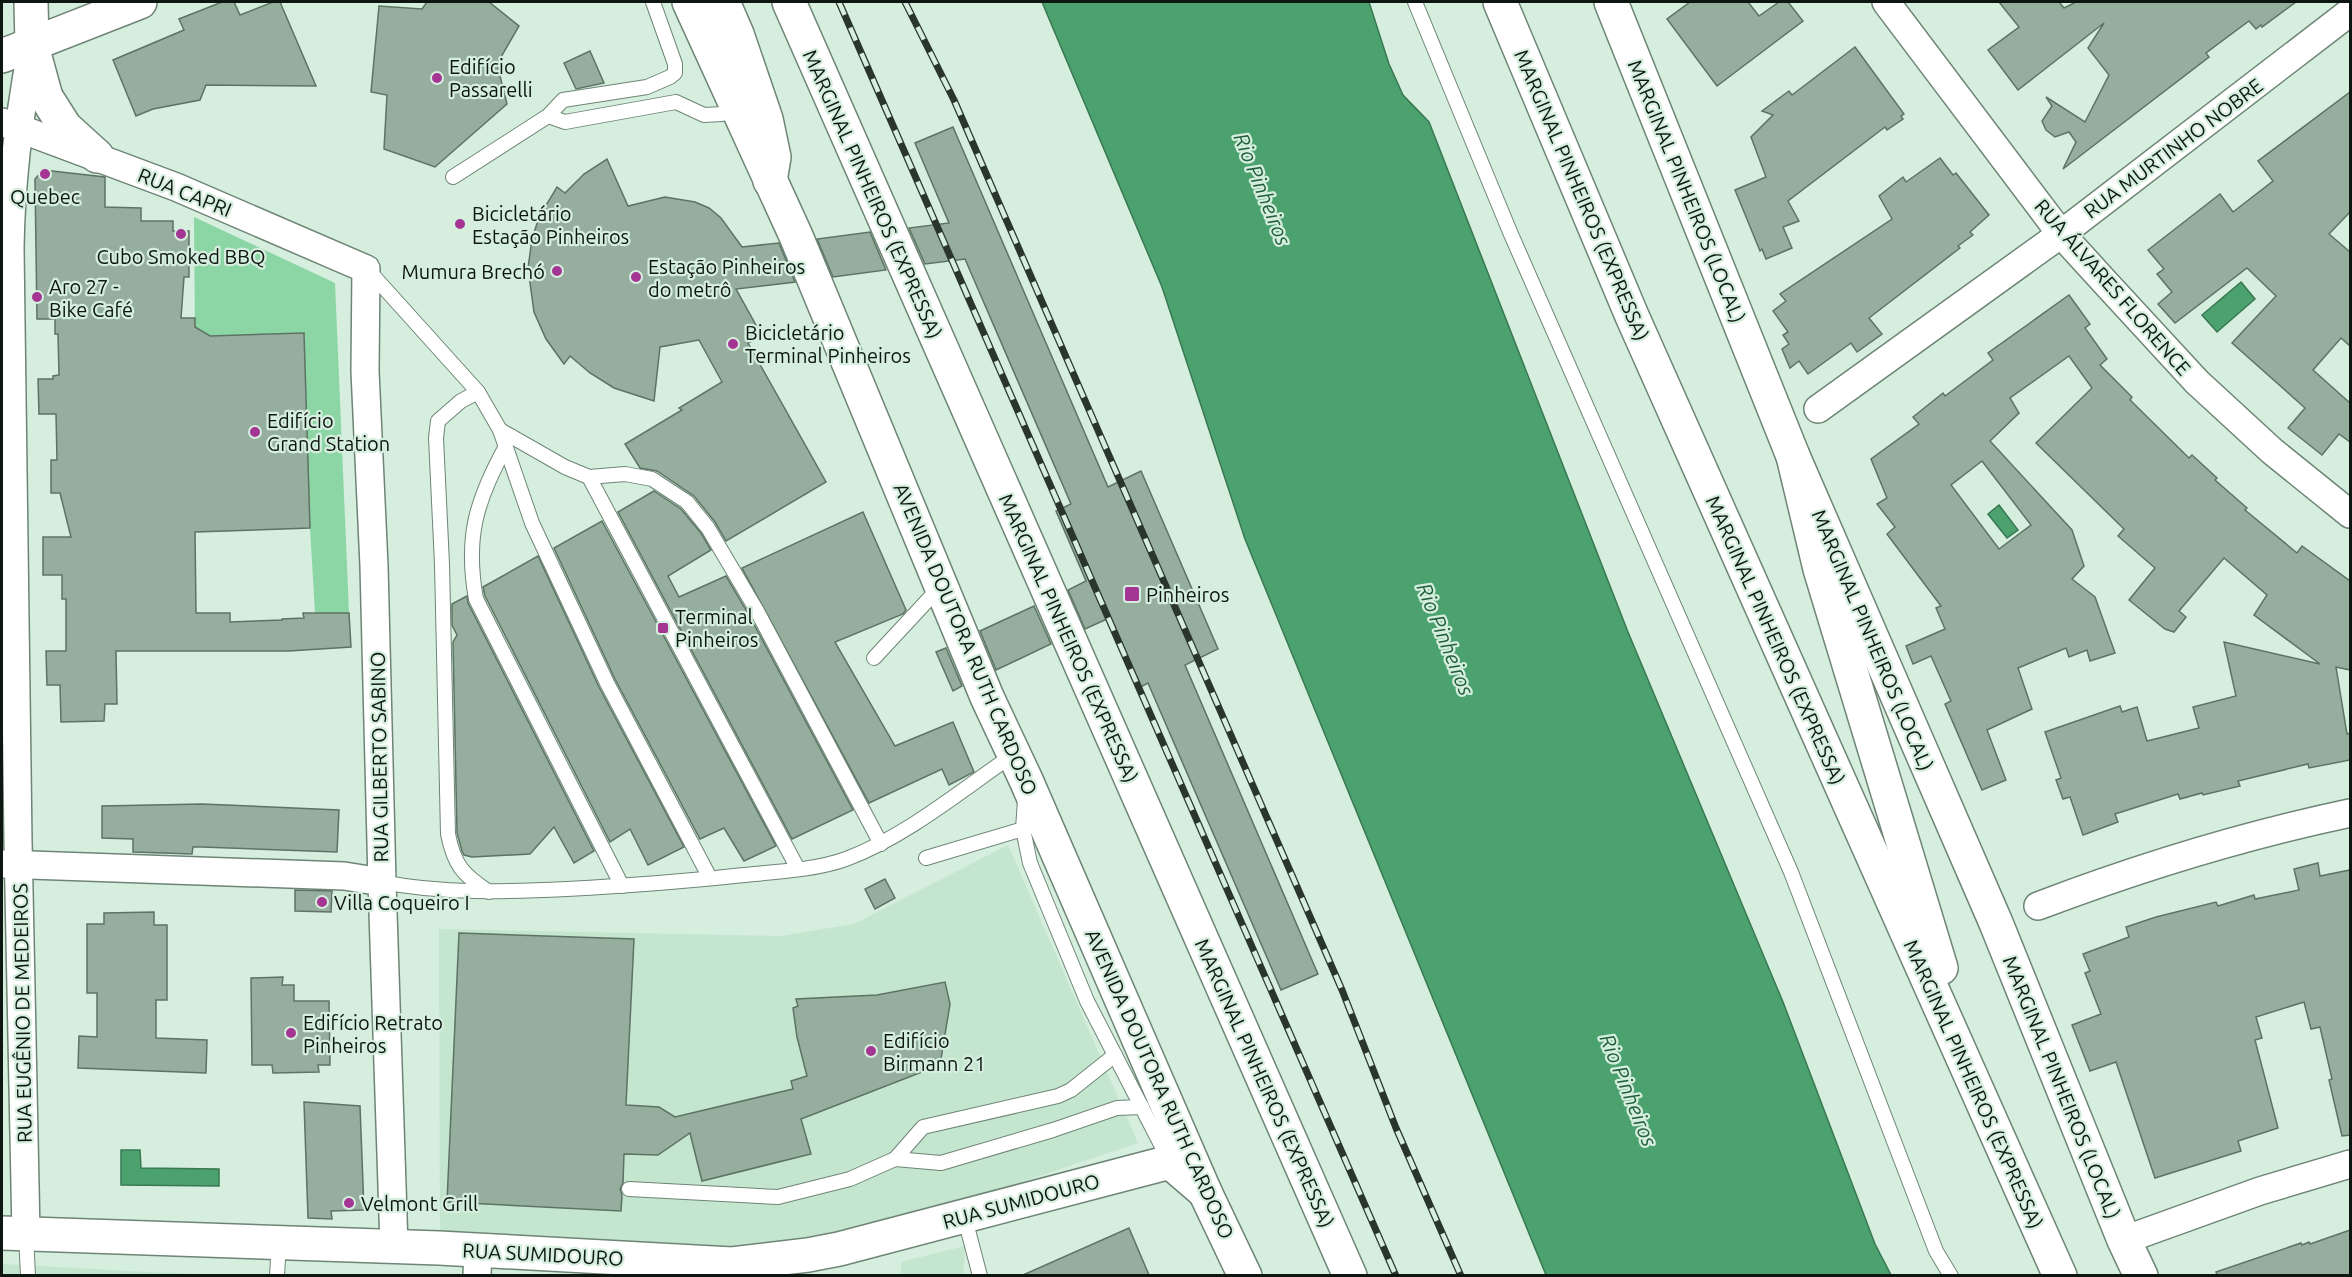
<svg xmlns="http://www.w3.org/2000/svg" width="2352" height="1277" viewBox="0 0 2352 1277" font-family="Ubuntu,sans-serif">
<style>
.built{fill:#c4e5ce}
.green{fill:#8cd6a6}
.water{fill:#4ca26e;stroke:#397852;stroke-width:1.5}
.building{fill:#96ae9e;stroke:#5d7363;stroke-width:1.5;fill-rule:evenodd}
.lines{fill:none;stroke-linecap:round;stroke-linejoin:round}
.service-casing{stroke:#6e8575;stroke-width:16}
.minor-casing{stroke:#6e8575;stroke-width:30}
.secondary-casing{stroke:#6e8575;stroke-width:36}
.trunk-casing{stroke:#6e8575;stroke-width:36}
.motorway-casing{stroke:#6e8575;stroke-width:36}
.service{stroke:#fff;stroke-width:14}
.minor{stroke:#fff;stroke-width:27}
.secondary{stroke:#fff;stroke-width:33}
.trunk{stroke:#fff;stroke-width:33}
.motorway{stroke:#fff;stroke-width:33}
.rail-casing{stroke:#2a352e;stroke-width:7}
.rail{stroke:#d5eedd;stroke-width:4.5;stroke-dasharray:14;stroke-linecap:butt}
.poi-dot{fill:#a43593;stroke:#d5eedd;stroke-width:2}
.labels{text-anchor:middle;dominant-baseline:central;stroke-width:4.5;stroke-linejoin:round;paint-order:stroke}
.poi-label{font-size:20px;fill:#0d1610;stroke:#d5eedd;text-anchor:start}
.street-label{font-size:20px;fill:#0d1610;stroke:#d5eedd}
.water-label{font-size:21px;font-style:italic;fill:#215f3c;stroke:#d5eedd}
</style>
<rect width="100%" height="100%" fill="#d5eedd"/>
<g class="built">
<path d="M1008,845l130,298 -177,59 -188,44 -333,-2 -1,-315 342,7 73,-12z"/>
<path d="M965,1246l-2,29h-62v-13z"/>
<path d="M2,1264l145,8 80,3h-225z"/>
</g>
<path class="green" d="M194,217l141,66 14,330h-34l-5,-85 -6,-194 -109,2z"/>
<g class="water">
<path d="M1042,2h327l20,62 14,31 26,27 199,510 155,370 92,242 16,31h-345l-301,-736 -83,-252z"/>
<path d="M2241,282l14,17 -38,33 -15,-17z"/>
<path d="M1999,505l19,25 -11,8 -19,-24z"/>
<path d="M121,1150h19l1,18 78,1v17l-98,-1z"/>
</g>
<g class="building">
<path d="M222,2h12l6,13 33,-13h7l36,84 -110,-1 -6,15 -47,9 -17,7 -23,-56 71,-30 -5,-11z"/>
<path d="M427,2h62l30,24 -22,38 10,40 -72,63 -51,-18 3,-54 -16,-3 8,-86 43,3z"/>
<path d="M1690,2h58l11,14 20,-14h9l15,19 -86,65 -50,-67z"/>
<path d="M1999,2h60l5,6 12,-6h220l-34,25 -1,-2 -5,4 -7,-8 -43,32 3,4 -146,112 13,-27 -7,-10 -14,5 -9,-7 -4,-9 10,-15 -6,-9 39,25 24,-47 -21,-27 16,-25 -86,67 -30,-40 31,-23z"/>
<path d="M1855,47l49,67 -3,2 2,3 -16,11 -2,-3 -97,74 11,20 -16,6 9,21 -26,11 -4,-10 -2,2 -25,-61 31,-13 -15,-40 22,-22 -11,-4 27,-20 3,4z"/>
<path d="M590,51l14,32 -28,6 -12,-26z"/>
<path d="M2350,92v120l-21,22 21,18v94l-9,-8 -28,32 37,33v39l-11,-8 -17,21 -34,-27 17,-20 -73,-65 44,-47 -29,-28 -72,55 -17,-19 14,-12 -15,-18 7,-5 -16,-19 72,-56 13,18 40,-31 -15,-20z"/>
<path d="M953,127l155,360 33,-16 77,178 -33,16 133,309 -37,16 -133,-307 -11,6 -30,-70 -22,10 -17,-39 18,-9 -30,-70 15,-7 -106,-245 -40,5 -16,-36 40,-5 -34,-80z"/>
<path d="M1940,158l13,17 3,-2 33,42 -19,17 3,3 -15,11 2,2 -91,70 13,16 -25,18 -6,-9 -43,31 -9,-13 -9,7 -8,-19 7,-5 -6,-9 5,-3 -15,-21 13,-10 -6,-7 112,-75 -13,-23 24,-19 3,5z"/>
<path d="M607,159l21,47 37,-9 30,5 14,6 12,10 21,29 37,-4 16,39 -59,7 26,47 -14,7 78,139 -100,59 -11,-19 -21,-26 -37,-25 -17,-3 -15,-24 57,-34 -3,-2 43,-26 -23,-42 -39,7 -6,54 -40,-13 -24,-15 -20,-17 -6,8 -18,-25 -12,-27 -6,-44 4,-29 7,-22 18,-30 8,6 19,-19z"/>
<path d="M43,170l62,7v30l36,1v13h32v10h16v46h-5l-3,41h14v9l15,9 94,-3 6,195 -115,4 1,81h34v9l52,-2v-1l22,-1 -1,-5h46l2,34 -62,4h-173l1,53h-12l-1,17 -43,1 -1,-37h-13l-1,-34h20v-52h-4v-24h-19v-38h28l-11,-44h-9v-33h6l-1,-46h-17l-1,-35h15v-3l6,-1 -1,-41h-3v-15h-18l-2,-140z"/>
<path d="M870,232l16,38 -53,7 -16,-38z"/>
<path d="M2069,295l21,29 -5,4 22,31 -7,6 32,32 -2,3 59,58 3,-3 25,23 -2,2 32,28 -2,2 52,43 5,-7 48,35v89l-14,-3 11,67 3,-1v27l-41,8 -1,-4 -70,17 2,5 -37,9 -1,-2 -22,6 -2,-5 -63,20 3,8 -35,13 -13,-38 -7,2 -7,-19 5,-2 -16,-46 75,-26 2,6 15,-5 10,34 52,-13 -6,-21 43,-11 -12,-54 96,22 -66,-49 13,-20 -43,-37 -45,53 7,6 -12,15 -9,-3 -36,-29 26,-32 -37,-32 6,-7 -88,-86 56,-55 -23,-32 -59,42 9,15 -29,28 82,89 12,36 -12,13 23,18 20,56 -25,8 -3,-11 -18,7 -3,-9 -48,20 14,41 -45,21 19,50 -24,10 -37,-86 6,-3 -20,-45 -18,8 -7,-18 39,-17 -9,-21 5,-2 -54,-72 8,-7 -18,-23 10,-6 -16,-39 48,-35 -6,-7 30,-24 2,3 48,-36 -5,-7zM1982,461l49,64 -32,24 -48,-64z"/>
<path d="M654,491l27,18 20,24 10,17 -43,26 11,21 47,-21 23,39 104,195 -61,29 -174,-327z"/>
<path d="M863,512l43,98 -3,4 -68,28 60,104 58,-24 21,50 -25,13 -7,-16 -73,34 -127,-235z"/>
<path d="M602,521l174,325 -32,15 -20,-33 -24,11 -85,-160 -61,-131z"/>
<path d="M538,556l61,131 85,160 -36,18 -18,-36 -20,13 -125,-246 -2,-9z"/>
<path d="M467,596l1,7 126,248 -20,12 -20,-36 -24,27 -58,3 -8,-2 -2,-4 -5,-18 -4,-191 4,-7 -5,-10v-21z"/>
<path d="M1034,606l17,38 -55,26 -16,-39z"/>
<path d="M946,648l16,38 -9,5 -17,-39z"/>
<path d="M202,804l137,6 -2,42 -135,-5h-9l-1,7 -59,-2v-13l-31,-1v-32z"/>
<path d="M2318,863l2,13 30,-6v265l-8,1 -13,-56 3,-1 -12,-52 -9,2 -7,-27 -48,15 6,21 -7,2 23,88 -40,13 3,10 -86,27 -39,-116 -26,9 -18,-46 29,-11 -16,-41 5,-2 -7,-17 46,-17 -3,-10 30,-10 60,-15 2,4 36,-11 1,4 44,-9 -5,-21z"/>
<path d="M885,879l10,19 -20,11 -10,-20z"/>
<path d="M295,890l37,1 -1,21 -36,-1z"/>
<path d="M154,912v13h13v75h-11v38l51,2 -1,33 -128,-5 1,-32 18,1v-44h-10v-69h17v-11z"/>
<path d="M459,933l175,6 -8,166 33,2 16,10 118,-28 -2,-8 16,-5 -10,-39 -4,-29 5,-2 -2,-7 81,-4 68,-13 5,22 -10,61 -139,54 10,35 -109,27 -12,-48 -32,22 -34,-1 -1,29 -3,6 2,6 -1,16 -174,-9z"/>
<path d="M283,977l-1,8h12v16h35l1,64h-12l1,7 -46,1 -1,-8h-20l-1,-87z"/>
<path d="M304,1102l56,4 4,104 -33,1 1,8 -24,-1z"/>
<path d="M1129,1228l20,47h-126z"/>
<path d="M2350,1230v45h-133l-1,-3 85,-29 1,2 7,-3 1,2z"/>
</g>
<g class="lines">
<g class="service-casing">
<g id="service">
<path d="M1415,2l95,230 281,640 145,379 15,25"/>
<path d="M548,116l17,6 111,-20 28,13 18,-1 15,-6"/>
<path d="M453,177l95,-61 15,-16 84,-13 23,-10 5,-4v-9l-22,-62"/>
<path d="M369,271l109,121 22,38 32,93 75,160 103,195"/>
<path d="M478,392l-17,9 -23,20 -2,17 6,126 6,270c6,31 15,41 41,58"/>
<path d="M500,430l65,37 24,10 36,-3 27,5 35,23 21,26 49,83 124,233"/>
<path d="M505,448c-29,53 -40,90 -29,151l146,287"/>
<path d="M589,477l209,392"/>
<path d="M874,658l66,-71"/>
<path d="M1025,800l-2,29 7,34 57,138 83,161"/>
<path d="M926,858l97,-29"/>
<path d="M382,882c61,12 123,10 185,7 55,-3 111,-7 167,-13 35,-4 79,-5 112,-17 59,-22 116,-69 168,-105"/>
<path d="M895,1159l46,4 112,-33 64,-22 25,-1"/>
<path d="M629,1189l149,8 72,-18 45,-20 28,-32 135,-31 13,-6 44,-35"/>
<path d="M964,1215l16,61"/>
<path d="M26,1234l2,42"/>
<path d="M277,1276l2,-34"/>
</g>
</g>
<g class="minor-casing">
<g id="minor">
<path d="M1886,2l175,232 41,45 95,103 75,69 78,63"/>
<path d="M2,122l174,65 190,82 -1,102 9,195 8,316 12,364"/>
<path d="M1818,409l243,-175 289,-222"/>
<path d="M2,864l342,12 38,6"/>
<path d="M2038,906c100,-38 208,-71 312,-93"/>
<path d="M26,1234l-8,-392 -8,-594c1,-70 9,-132 22,-201"/>
<path d="M2124,1240l136,-49 90,-27"/>
<path d="M477,1276l1,-26"/>
</g>
</g>
<g class="secondary-casing">
<g id="secondary">
<path d="M31,2l1,44 14,51 19,30 32,29"/>
<path d="M1611,2l182,454 203,467 128,317 17,36"/>
<path d="M2,56l138,-54"/>
<path d="M2,1233l437,15 293,16 76,-9 31,-6 331,-87 35,30"/>
</g>
</g>
<g class="trunk-casing">
<path id="trunk" d="M689,2l107,234 191,461 39,83 179,412 40,84"/>
</g>
<g class="motorway-casing">
<g id="motorway">
<path d="M723,2l14,32 29,85 8,38 -4,24"/>
<path d="M789,2l561,1274"/>
<path d="M1500,2l132,314 428,960"/>
<path d="M1793,456l27,113 121,399"/>
</g>
</g>
<use href="#service" class="service"/>
<use href="#minor" class="minor"/>
<use href="#secondary" class="secondary"/>
<use href="#trunk" class="trunk"/>
<use href="#motorway" class="motorway"/>
<g class="rail-casing">
<g id="rail">
<path d="M839,2l557,1274"/>
<path d="M905,2l49,98 388,890 54,138 65,148"/>
</g>
</g>
<use href="#rail" class="rail"/>
</g>
<g class="poi-dot">
<circle cx="437" cy="78" r="6"/>
<circle cx="45" cy="174" r="6"/>
<circle cx="460" cy="224" r="6"/>
<circle cx="181" cy="234" r="6"/>
<circle cx="557" cy="271" r="6"/>
<circle cx="636" cy="277" r="6"/>
<circle cx="37" cy="297" r="6"/>
<circle cx="733" cy="344" r="6"/>
<circle cx="255" cy="432" r="6"/>
<rect x="1124" y="586" width="16" height="16" rx="3"/>
<rect x="657" y="622" width="12" height="12" rx="3"/>
<circle cx="322" cy="902" r="6"/>
<circle cx="291" cy="1033" r="6"/>
<circle cx="871" cy="1051" r="6"/>
<circle cx="349" cy="1203" r="6"/>
</g>
<g class="labels">
<g class="poi-label">
<text x="449" y="66">Edifício<tspan x="449" dy="23">Passarelli</tspan></text>
<text x="45" y="196" text-anchor="middle">Quebec</text>
<text x="472" y="213">Bicicletário<tspan x="472" dy="23">Estação Pinheiros</tspan></text>
<text x="181" y="256" text-anchor="middle">Cubo Smoked BBQ</text>
<text x="648" y="266">Estação Pinheiros<tspan x="648" dy="23">do metrô</tspan></text>
<text x="545" y="271" text-anchor="end">Mumura Brechó</text>
<text x="49" y="286">Aro 27 -<tspan x="49" dy="23">Bike Café</tspan></text>
<text x="745" y="332">Bicicletário<tspan x="745" dy="23">Terminal Pinheiros</tspan></text>
<text x="267" y="420">Edifício<tspan x="267" dy="23">Grand Station</tspan></text>
<text x="1146" y="594">Pinheiros</text>
<text x="675" y="616">Terminal<tspan x="675" dy="23">Pinheiros</tspan></text>
<text x="334" y="902">Villa Coqueiro I</text>
<text x="303" y="1022">Edifício Retrato<tspan x="303" dy="23">Pinheiros</tspan></text>
<text x="883" y="1040">Edifício<tspan x="883" dy="23">Birmann 21</tspan></text>
<text x="361" y="1203">Velmont Grill</text>
</g>
<g class="street-label">
<text transform="translate(2173 148) rotate(-37)">RUA MURTINHO NOBRE</text>
<text transform="translate(1687 191) rotate(68)">MARGINAL PINHEIROS (LOCAL)</text>
<text transform="translate(185 192) rotate(22)">RUA CAPRI</text>
<text transform="translate(873 194) rotate(66)">MARGINAL PINHEIROS (EXPRESSA)</text>
<text transform="translate(1582 195) rotate(67)">MARGINAL PINHEIROS (EXPRESSA)</text>
<text transform="translate(2113 287) rotate(49)">RUA ÁLVARES FLORENCE</text>
<text transform="translate(1069 638) rotate(66)">MARGINAL PINHEIROS (EXPRESSA)</text>
<text transform="translate(966 639) rotate(67)">AVENIDA DOUTORA RUTH CARDOSO</text>
<text transform="translate(1776 640) rotate(66)">MARGINAL PINHEIROS (EXPRESSA)</text>
<text transform="translate(1873 640) rotate(67)">MARGINAL PINHEIROS (LOCAL)</text>
<text transform="translate(379 757) rotate(-91)">RUA GILBERTO SABINO</text>
<text transform="translate(22 1013) rotate(-91)">RUA EUGÊNIO DE MEDEIROS</text>
<text transform="translate(1265 1083) rotate(66)">MARGINAL PINHEIROS (EXPRESSA)</text>
<text transform="translate(1160 1084) rotate(66)">AVENIDA DOUTORA RUTH CARDOSO</text>
<text transform="translate(1974 1084) rotate(66)">MARGINAL PINHEIROS (EXPRESSA)</text>
<text transform="translate(2062 1087) rotate(68)">MARGINAL PINHEIROS (LOCAL)</text>
<text transform="translate(1021 1201) rotate(-15)">RUA SUMIDOURO</text>
<text transform="translate(543 1254) rotate(3)">RUA SUMIDOURO</text>
</g>
<g class="water-label">
<text transform="translate(1263 189) rotate(68)">Rio Pinheiros</text>
<text transform="translate(1446 639) rotate(68)">Rio Pinheiros</text>
<text transform="translate(1629 1090) rotate(68)">Rio Pinheiros</text>
</g>
</g>
<rect width="2352" height="1277" fill="none" stroke="#0d1610" stroke-width="6"/>
</svg>
